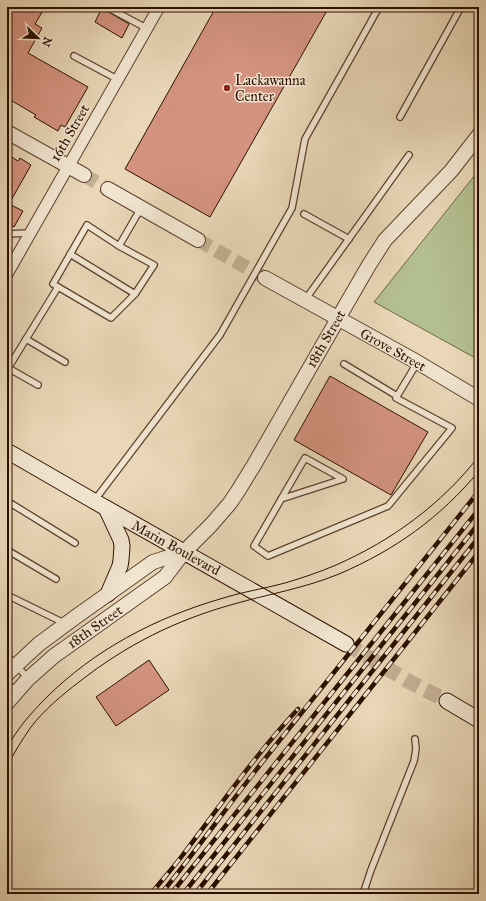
<svg xmlns="http://www.w3.org/2000/svg" width="486" height="901" viewBox="0 0 486 901" font-family="'IM FELL Great Primer',serif">
<style>
.green{fill:#b4bf90;stroke:#706748}
.building{fill:#d3937f;stroke:#2c0f00}
.lines{fill:none;stroke-linecap:round;stroke-linejoin:round}
.tertiary-tunnel{stroke:#c3af92;stroke-width:14;stroke-dasharray:14 7;stroke-linecap:butt}
.secondary-tunnel{stroke:#c3af92;stroke-width:15;stroke-dasharray:15 8;stroke-linecap:butt}
.service-casing{stroke:#5b412e;stroke-width:8}
.minor-casing{stroke:#5b412e;stroke-width:13}
.tertiary-casing{stroke:#5b412e;stroke-width:16}
.secondary-casing{stroke:#2c0f00;stroke-width:17}
.service{stroke:#f1e5d0;stroke-width:5.5}
.minor{stroke:#f1e5d0;stroke-width:11}
.tertiary{stroke:#f1e5d0;stroke-width:14}
.secondary{stroke:#f1e5d0;stroke-width:15}
.tram{stroke:#2c0f00;stroke-width:1}
.rail-casing{stroke:#2c0f00;stroke-width:4.5}
.rail{stroke:#f1e5d0;stroke-width:3;stroke-dasharray:9;stroke-linecap:butt}
.poi-dot{fill:#8f2418;stroke:#f1e5d0;stroke-width:1.5}
.labels{text-anchor:middle;dominant-baseline:central;stroke-width:3;stroke-linejoin:round;paint-order:stroke}
.poi-label{font-size:14px;fill:#2c0f00;stroke:#f1e5d0;text-anchor:start}
.street-label{font-size:14px;fill:#2c0f00;stroke:#f1e5d0}
</style>
<rect width="100%" height="100%" fill="#e9d7b7"/>
<filter id="stains"><feTurbulence type="fractalNoise" baseFrequency=".005" numOctaves="4"/><feColorMatrix values="0 0 0 0 .2 0 0 0 0 .09 0 0 0 0 .02 0 0 0 .5 -.17"/></filter>
<radialGradient id="worn" r=".72"><stop offset=".6" stop-color="#630" stop-opacity="0"/><stop offset="1" stop-color="#630" stop-opacity=".3"/></radialGradient>
<path class="green" d="M479,170v190l-105,-58z"/>
<g class="building">
<path d="M7,7h38l-10,17 7,4 -14,25 60,34 -23,40 -4,-2 -3,6 -24,-14 2,-2 -29,-17z"/>
<path d="M216,7h113l-119,210 -85,-48z"/>
<path d="M102,8l27,16 -7,14 -27,-16z"/>
<path d="M7,154l11,7 2,-3 11,7 -22,39 14,7 -9,16 -7,-5z"/>
<path d="M330,376l98,56 -37,63 -97,-55z"/>
<path d="M149,660l20,30 -53,36 -20,-29z"/>
</g>
<g class="lines">
<g class="tertiary-tunnel">
<path d="M84,175l24,14"/>
<path d="M198,240l67,38"/>
</g>
<path class="secondary-tunnel" d="M346,644l64,38 37,19"/>
<g class="service-casing">
<g id="service">
<path d="M107,7l39,21"/>
<path d="M477,7l2,1"/>
<path d="M74,56l43,23"/>
<path d="M400,117l61,-110"/>
<path d="M304,214l45,25"/>
<path d="M87,225l32,21 35,19 -19,29 -24,24 -58,-34z"/>
<path d="M7,234l23,-1"/>
<path d="M119,246l22,-38"/>
<path d="M70,254l65,40"/>
<path d="M305,300l104,-145"/>
<path d="M26,339l39,23"/>
<path d="M344,364l53,32"/>
<path d="M8,368l30,17"/>
<path d="M7,370l51,-83"/>
<path d="M281,499l62,-20 -38,-21 -51,88 14,10 120,-50 64,-78 -56,-30 21,-35"/>
<path d="M7,501l68,42"/>
<path d="M94,501l126,-166 72,-127 13,-69 54,-96 20,-36"/>
<path d="M7,550l49,29"/>
<path d="M7,595l59,29"/>
<path d="M7,656l21,22"/>
<path d="M7,683l9,9"/>
<path d="M363,894l8,-24 43,-109 2,-12 -1,-10"/>
</g>
</g>
<g class="minor-casing">
<path id="minor" d="M7,274l152,-267"/>
</g>
<g class="tertiary-casing">
<g id="tertiary">
<path d="M7,132l77,43"/>
<path d="M108,189l90,51"/>
<path d="M265,278l152,84 62,37"/>
<path d="M7,674l19,-18 13,-12 38,-28 76,-54 31,-10"/>
<path d="M7,703l21,-24 26,-23 111,-79 19,-25 27,-27 19,-22 8,-12 16,-26 93,-162 22,-38 16,-25 66,-69 28,-36"/>
</g>
</g>
<g class="secondary-casing">
<g id="secondary">
<path d="M7,451l85,49 254,144"/>
<path d="M106,508l15,32 1,6 -1,14 -1,6 -12,28"/>
<path d="M447,701l32,19"/>
</g>
</g>
<use href="#service" class="service"/>
<use href="#minor" class="minor"/>
<use href="#tertiary" class="tertiary"/>
<use href="#secondary" class="secondary"/>
<g class="tram">
<path d="M7,748c10,-19 23,-34 39,-50 48,-48 109,-80 174,-99 21,-7 43,-10 65,-16 17,-5 35,-11 51,-18 55,-24 106,-61 143,-109"/>
<path d="M7,766c7,-13 15,-26 24,-39 13,-17 31,-32 48,-45 47,-37 97,-62 155,-78 35,-10 71,-16 105,-30 56,-24 101,-56 140,-103"/>
</g>
<g class="rail-casing">
<g id="rail">
<path d="M151,894c10,-13 21,-25 31,-38 38,-50 73,-101 116,-147"/>
<path d="M161,894c34,-42 66,-87 99,-129 73,-92 146,-183 219,-274"/>
<path d="M171,894l308,-385"/>
<path d="M183,894l296,-371"/>
<path d="M195,894l284,-357"/>
<path d="M207,894l272,-342"/>
</g>
</g>
<use href="#rail" class="rail"/>
</g>
<circle class="poi-dot" cx="227" cy="88" r="4"/>
<g class="labels">
<g class="poi-label">
<text x="235" y="80">Lackawanna<tspan x="235" dy="16">Center</tspan></text>
</g>
<g class="street-label">
<text transform="translate(70 133) rotate(-60)">16th Street</text>
<text transform="translate(326 339) rotate(-60)">18th Street</text>
<text transform="translate(393 350) rotate(29)">Grove Street</text>
<text transform="translate(176 548) rotate(29)">Marin Boulevard</text>
<text transform="translate(95 627) rotate(-35)">18th Street</text>
</g>
</g>
<rect width="486" height="901" fill="none" stroke="#e9d7b7" stroke-width="24"/>
<rect x="8" y="8" width="470" height="885" fill="none" stroke="#2c0f00" stroke-width="2"/>
<rect x="12" y="12" width="462" height="877" fill="none" stroke="#2c0f00"/>
<g transform="translate(38 38) rotate(113)" stroke="#f1e5d0" stroke-width="3" paint-order="stroke">
<path d="M0-3L7 15L0 10L-7 15Z" fill="#2c0f00"/>
<text y="-6" font-size="11" font-weight="bold" text-anchor="middle" fill="#2c0f00">N</text>
</g>
<rect width="100%" height="100%" filter="url(#stains)"/>
<rect width="100%" height="100%" fill="url(#worn)"/>
</svg>
